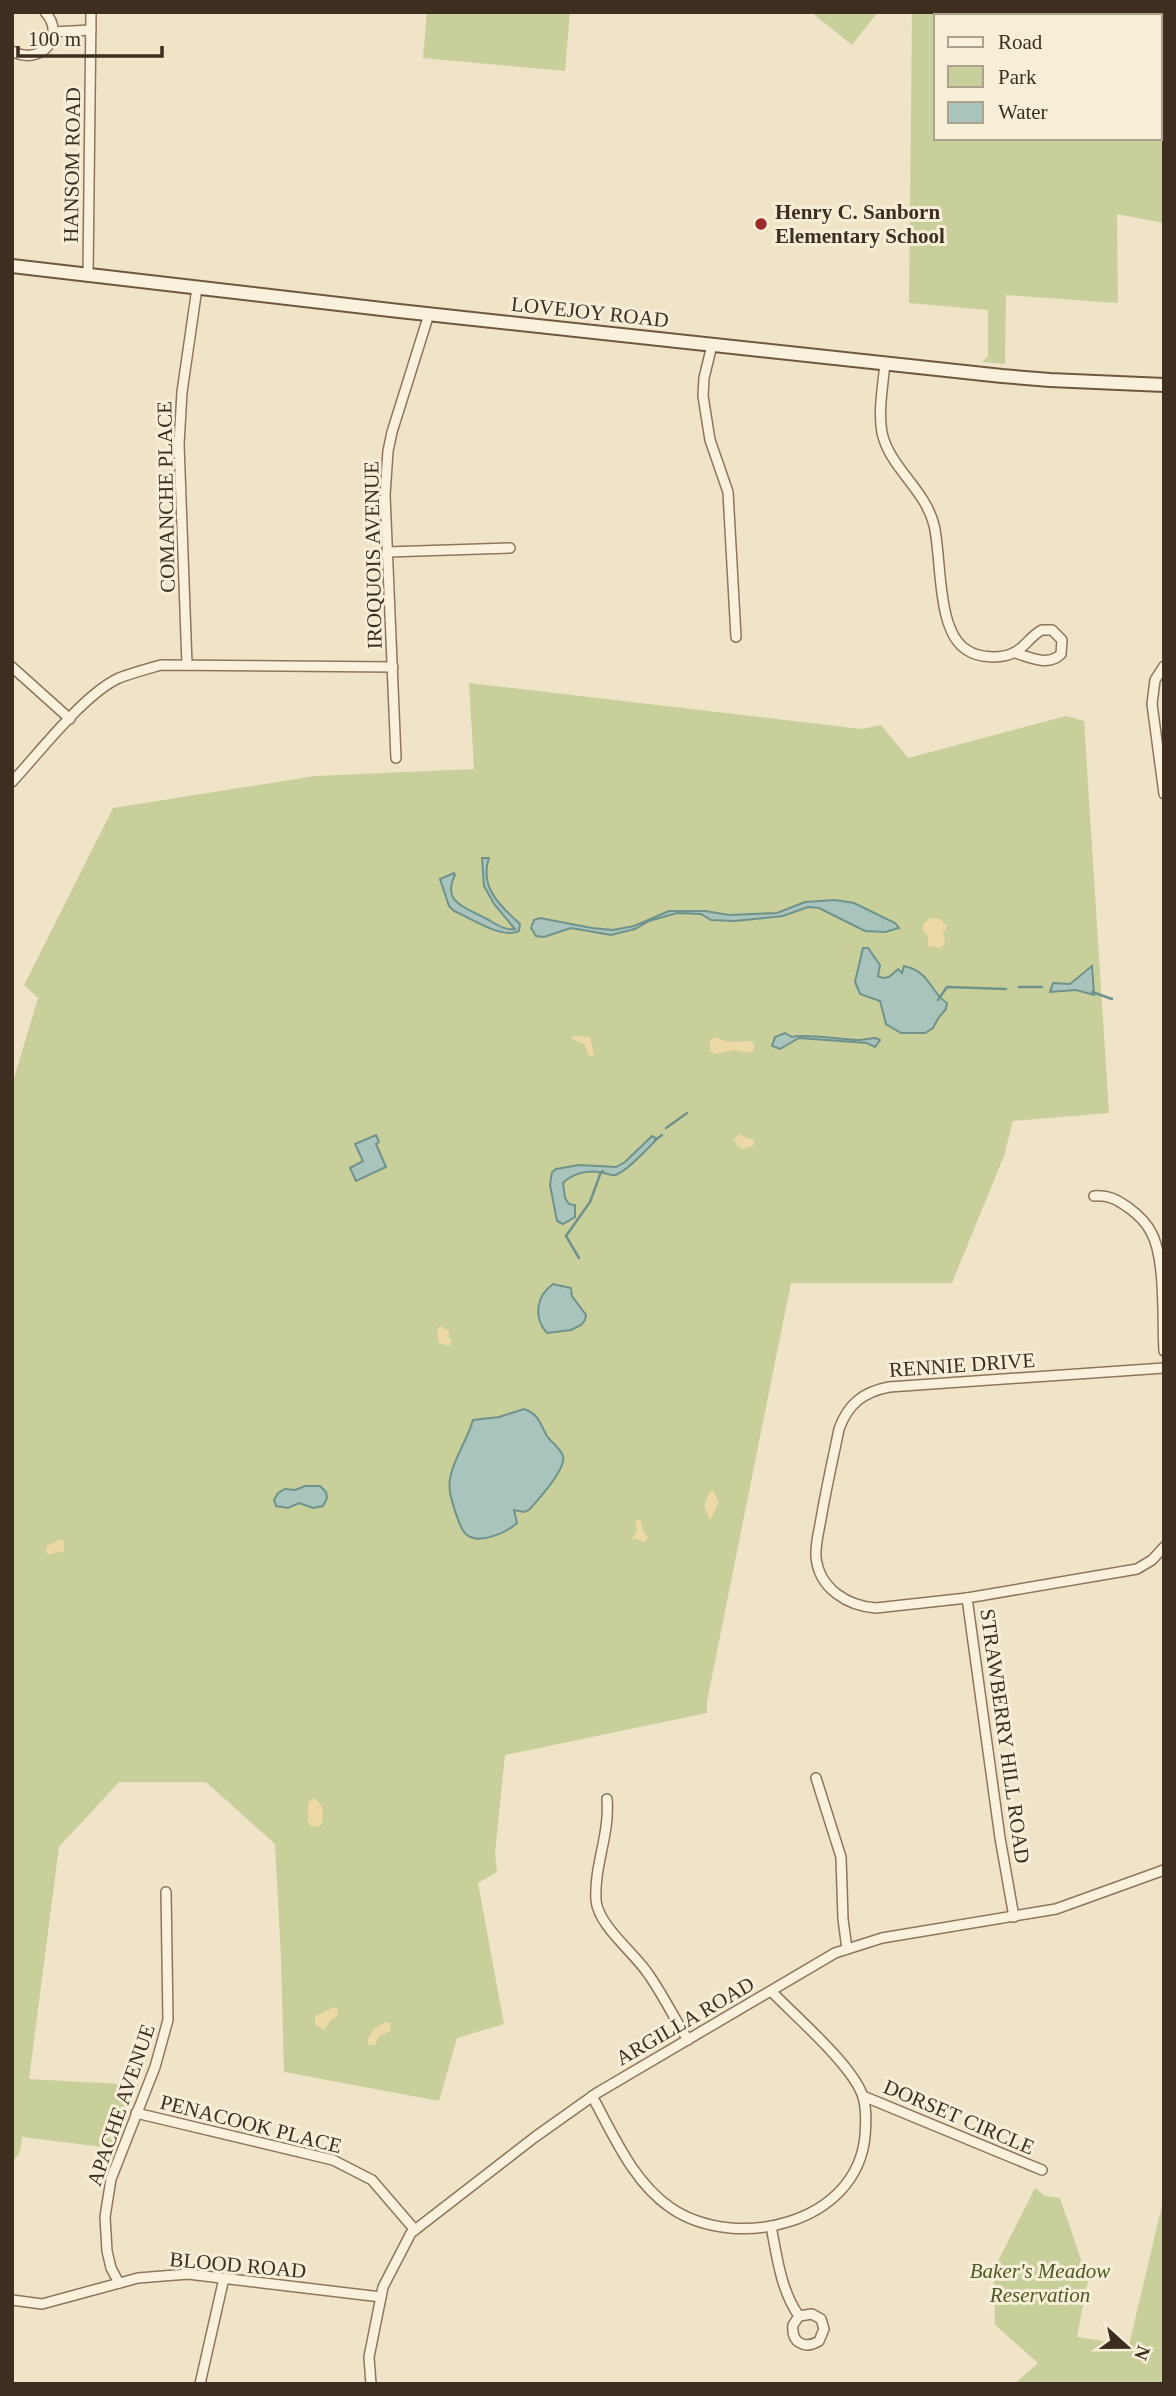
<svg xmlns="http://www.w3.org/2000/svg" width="1176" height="2396" viewBox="0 0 1176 2396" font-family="'Times New Roman',serif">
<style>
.green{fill:#c9cf9b;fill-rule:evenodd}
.sand{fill:#ecd9a5}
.water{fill:#a9c4bc;stroke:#6f938a;stroke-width:2}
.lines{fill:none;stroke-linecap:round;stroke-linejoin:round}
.stream{stroke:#6f938a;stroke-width:2.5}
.street-casing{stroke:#8d765c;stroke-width:12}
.secondary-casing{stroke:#6f573f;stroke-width:16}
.street{stroke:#faf1dc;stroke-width:9}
.secondary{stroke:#faf1dc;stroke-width:12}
.poi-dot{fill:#9e2a2b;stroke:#f7eed8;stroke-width:2.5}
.labels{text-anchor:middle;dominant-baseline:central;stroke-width:6;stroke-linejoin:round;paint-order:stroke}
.street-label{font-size:21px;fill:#3d2e20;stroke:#f7eed8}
.poi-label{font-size:21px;font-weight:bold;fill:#3d2e20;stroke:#f7eed8;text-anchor:start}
.park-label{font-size:21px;font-style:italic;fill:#4d5a26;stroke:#f7eed8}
</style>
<rect width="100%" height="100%" fill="#f0e4c8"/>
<g class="green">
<path d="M427,12h143l-5,59 -142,-13z"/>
<path d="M811,12h67l-26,33z"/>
<path d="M912,12h252v211l-47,-9 1,89 -112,-8 -1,69 -23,-2 6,-6v-46l-79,-7zM936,16h224v122h-224z"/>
<path d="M469,683l393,46 19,-4 27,33 158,-42 18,5 25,392 -96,8 -9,35 -52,127h-161l-84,418v12l-202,42 -10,98 2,19 -19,11 26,141 -47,14 -18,63 -155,-29 -3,-113 -6,-115 -69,-62h-87l-60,65 -30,232 110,6 -11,19 -17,44 -89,-11 -2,15 -8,11v-1078l26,-87 -14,-13 89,-177 202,-32 159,-7z"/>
<path d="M1035,2188l10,8 15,2 28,82 -11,57 52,8 35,-148v187h-150l24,-21 -43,-38 -1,-56z"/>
</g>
<g class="sand">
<path d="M931,918l9,1 7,7 -4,8 2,10 -5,4 -12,-2v-10l-5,-5 1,-8z"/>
<path d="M573,1036l17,1 4,19h-5l-5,-12 -12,-5z"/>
<path d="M716,1037l11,5 24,-1 3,3v5l-3,4 -16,-3 -20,4 -5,-3v-11z"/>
<path d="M739,1134l9,5h6v6l-10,4 -6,-2 -4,-7z"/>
<path d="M440,1326l9,5 -1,6 4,4 -3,5 -10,-3 -2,-13z"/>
<path d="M713,1490l6,13 -9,17 -6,-14 6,-15z"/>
<path d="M638,1519l3,2 2,9 5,7 -3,5 -13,-4 5,-7 -2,-10z"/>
<path d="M62,1539l2,3v9l-16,4 -2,-5 1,-4z"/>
<path d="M314,1798c9,6 11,17 7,27l-5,2 -5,-1 -3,-5v-18z"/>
<path d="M334,2007l4,2v6l-8,6 -6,9 -9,-6v-8z"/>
<path d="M385,2022l6,1 -1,8 -11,5 -4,9h-6l-2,-4 6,-11z"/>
</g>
<g class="water">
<path d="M482,858h7c-10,29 11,48 31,66l-1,7c-16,9 -48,-13 -65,-20l-5,-5 -9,-27 14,-6 1,2c-14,28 12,33 30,43 10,5 19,13 30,11l-21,-25 -10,-18z"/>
<path d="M835,900l19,3 41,20 4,5 -14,4 -20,-1 -46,-23 -11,-1 -25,9 -48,5 -24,-1 -10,-6 -24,-1 -28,8 -14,8 -24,6 -40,-7 -27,9 -8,-1 -5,-8 3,-8 6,-2 52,10 21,2 21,-4 35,-15h36l24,4 48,-2 28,-11z"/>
<path d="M863,948h5l12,17 -2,11 5,2 6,-1 9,-8 4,4 2,-7c5,1 12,4 16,7 11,8 15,23 27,30l-1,6 -7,8 -6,11 -8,5h-24l-15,-9 -6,-23 -20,-7 -5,-12z"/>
<path d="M1092,966l2,29 -18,-5 -26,2 3,-9 17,1z"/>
<path d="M785,1033l7,4c10,-4 53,3 67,3 6,0 11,-2 17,-2l4,2 -5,7 -8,-4 -68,-5 -19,11 -8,-3 3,-9z"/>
<path d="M376,1135l3,7 -3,2 10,23 -30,14 -6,-13 13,-7 -8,-17z"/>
<path d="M652,1136l5,3c-8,8 -31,34 -42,36 -5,1 -11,-3 -16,-3 -13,-2 -27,2 -36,11l2,15 4,6 6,1v12l-12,7 -6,-3 -7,-36 2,-13 4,-3 23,-4 37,2 9,-5z"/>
<path d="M553,1284l18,4 1,8 14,19 -1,5 -4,5 -10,5 -24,3c-14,-15 -11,-37 6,-49z"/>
<path d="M524,1409c15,5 16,15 23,27 4,6 13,12 16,20 4,12 -25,44 -34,54l-5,2 -10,-2 3,13c-10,9 -37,22 -50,12 -7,-5 -9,-17 -12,-24 -3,-10 -7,-21 -5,-32 3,-20 18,-40 23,-59l26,-3z"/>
<path d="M305,1486h15l6,6 1,6 -4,8 -10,2 -14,-5 -11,5 -12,-2 -2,-6 4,-7 7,-4 10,1z"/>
</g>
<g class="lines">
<g class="stream">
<path d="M1019,987h23"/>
<path d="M1092,992l20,7"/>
<path d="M938,1000l9,-13 59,2"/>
<path d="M666,1128l21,-15"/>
<path d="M655,1140l7,-5"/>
<path d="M579,1258l-13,-22 24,-34 11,-30 2,-1"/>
</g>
<g class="street-casing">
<g id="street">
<path d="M53,32l38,-2"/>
<path d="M12,51c29,16 55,-15 33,-39"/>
<path d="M88,276l3,-264"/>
<path d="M712,345l-8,33 -1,18 7,44 18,52 8,145"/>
<path d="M885,363c-2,23 -7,47 -3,70 8,35 43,56 52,92 8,33 2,107 33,125 11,8 34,9 46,3 11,-4 18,-18 29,-23h10l10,10 -1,14c-13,13 -31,3 -46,-1"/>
<path d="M387,552l123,-4"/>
<path d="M187,665l-8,-221 3,-52 15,-104"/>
<path d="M1164,666l-9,14 -3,24 12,90"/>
<path d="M12,667l58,52"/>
<path d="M396,758l-11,-263 3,-44 4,-19 37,-118"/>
<path d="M12,782c27,-29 72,-88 107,-104 13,-5 28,-9 42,-13l232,2"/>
<path d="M1094,1196c15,-1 22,3 35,12 8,6 17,14 22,24 15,27 11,87 13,119"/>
<path d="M967,1598l-91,10c-28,-2 -57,-19 -60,-51 -1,-12 3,-26 5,-38 5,-30 12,-60 18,-90 9,-25 24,-37 50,-42l275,-19"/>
<path d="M816,1778l25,79 2,62 4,30"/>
<path d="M607,1799c3,36 -13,66 -11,101 2,26 39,53 53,75 14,20 25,43 39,65"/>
<path d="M1014,1917l-14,-79 -33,-240 170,-29 15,-9 12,-13"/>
<path d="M592,2096c22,40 41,86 79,112 65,44 186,16 194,-72 1,-13 2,-29 -3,-42 -12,-31 -67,-78 -91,-103"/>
<path d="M863,2096l179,74"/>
<path d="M136,2113l197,47 39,20 43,50"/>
<path d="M771,2226c6,31 10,65 28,90l-6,9c-2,17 11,25 26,16l5,-12 -3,-10 -9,-5 -13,2"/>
<path d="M119,2283l-8,-15 -4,-17 -2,-34 6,-38 44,-112 13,-47 -2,-128"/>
<path d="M12,2300l30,4 96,-26 50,-4 193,23"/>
<path d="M200,2384l24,-106"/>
<path d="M371,2384l-2,-27 14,-70 28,-54 124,-96 62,-44 238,-140 47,-15 174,-29 108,-39"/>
</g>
</g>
<g class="secondary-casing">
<path id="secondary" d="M12,266l387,45 603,65 48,4 114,5"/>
</g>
<use href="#street" class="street"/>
<use href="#secondary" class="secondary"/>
</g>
<circle class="poi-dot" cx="761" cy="224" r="7"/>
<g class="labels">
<g class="street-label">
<text transform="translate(72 165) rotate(-89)">HANSOM ROAD</text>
<text transform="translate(590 312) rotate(6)">LOVEJOY ROAD</text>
<text transform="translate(166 497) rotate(-91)">COMANCHE PLACE</text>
<text transform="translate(373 555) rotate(-91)">IROQUOIS AVENUE</text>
<text transform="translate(962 1365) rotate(-4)">RENNIE DRIVE</text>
<text transform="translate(1005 1736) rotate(82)">STRAWBERRY HILL ROAD</text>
<text transform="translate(685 2021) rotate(-30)">ARGILLA ROAD</text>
<text transform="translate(121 2105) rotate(-71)">APACHE AVENUE</text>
<text transform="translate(959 2117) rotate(23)">DORSET CIRCLE</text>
<text transform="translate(251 2124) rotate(14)">PENACOOK PLACE</text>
<text transform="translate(238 2265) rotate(5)">BLOOD ROAD</text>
</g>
<g class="poi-label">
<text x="775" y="212">Henry C. Sanborn<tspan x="775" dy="24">Elementary School</tspan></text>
</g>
<g class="park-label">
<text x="1040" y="2271">Baker's Meadow<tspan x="1040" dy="24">Reservation</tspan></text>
</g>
</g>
<rect width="1176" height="2396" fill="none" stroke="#3d2e20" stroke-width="28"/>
<rect x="934" y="14" width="228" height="126" fill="#f7eed8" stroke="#ada18e" stroke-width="2"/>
<rect x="948" y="37" width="35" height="10" fill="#faf1dc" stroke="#ada18e" stroke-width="2"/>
<text x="998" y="49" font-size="21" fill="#3d2e20">Road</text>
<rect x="948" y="66" width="35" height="21" fill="#c9cf9b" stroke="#ada18e" stroke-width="2"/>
<text x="998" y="84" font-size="21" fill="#3d2e20">Park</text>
<rect x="948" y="102" width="35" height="21" fill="#a9c4bc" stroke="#ada18e" stroke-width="2"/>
<text x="998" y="119" font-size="21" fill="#3d2e20">Water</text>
<g transform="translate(1127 2347) rotate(111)" stroke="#f7eed8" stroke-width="5" paint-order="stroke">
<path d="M0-5L12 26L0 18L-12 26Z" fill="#3d2e20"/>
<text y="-10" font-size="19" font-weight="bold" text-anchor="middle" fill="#3d2e20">N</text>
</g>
<path d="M18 46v10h144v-10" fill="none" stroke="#3d2e20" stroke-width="3.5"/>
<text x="28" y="46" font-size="21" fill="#3d2e20" stroke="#f7eed8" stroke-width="5" paint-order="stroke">100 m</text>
</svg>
